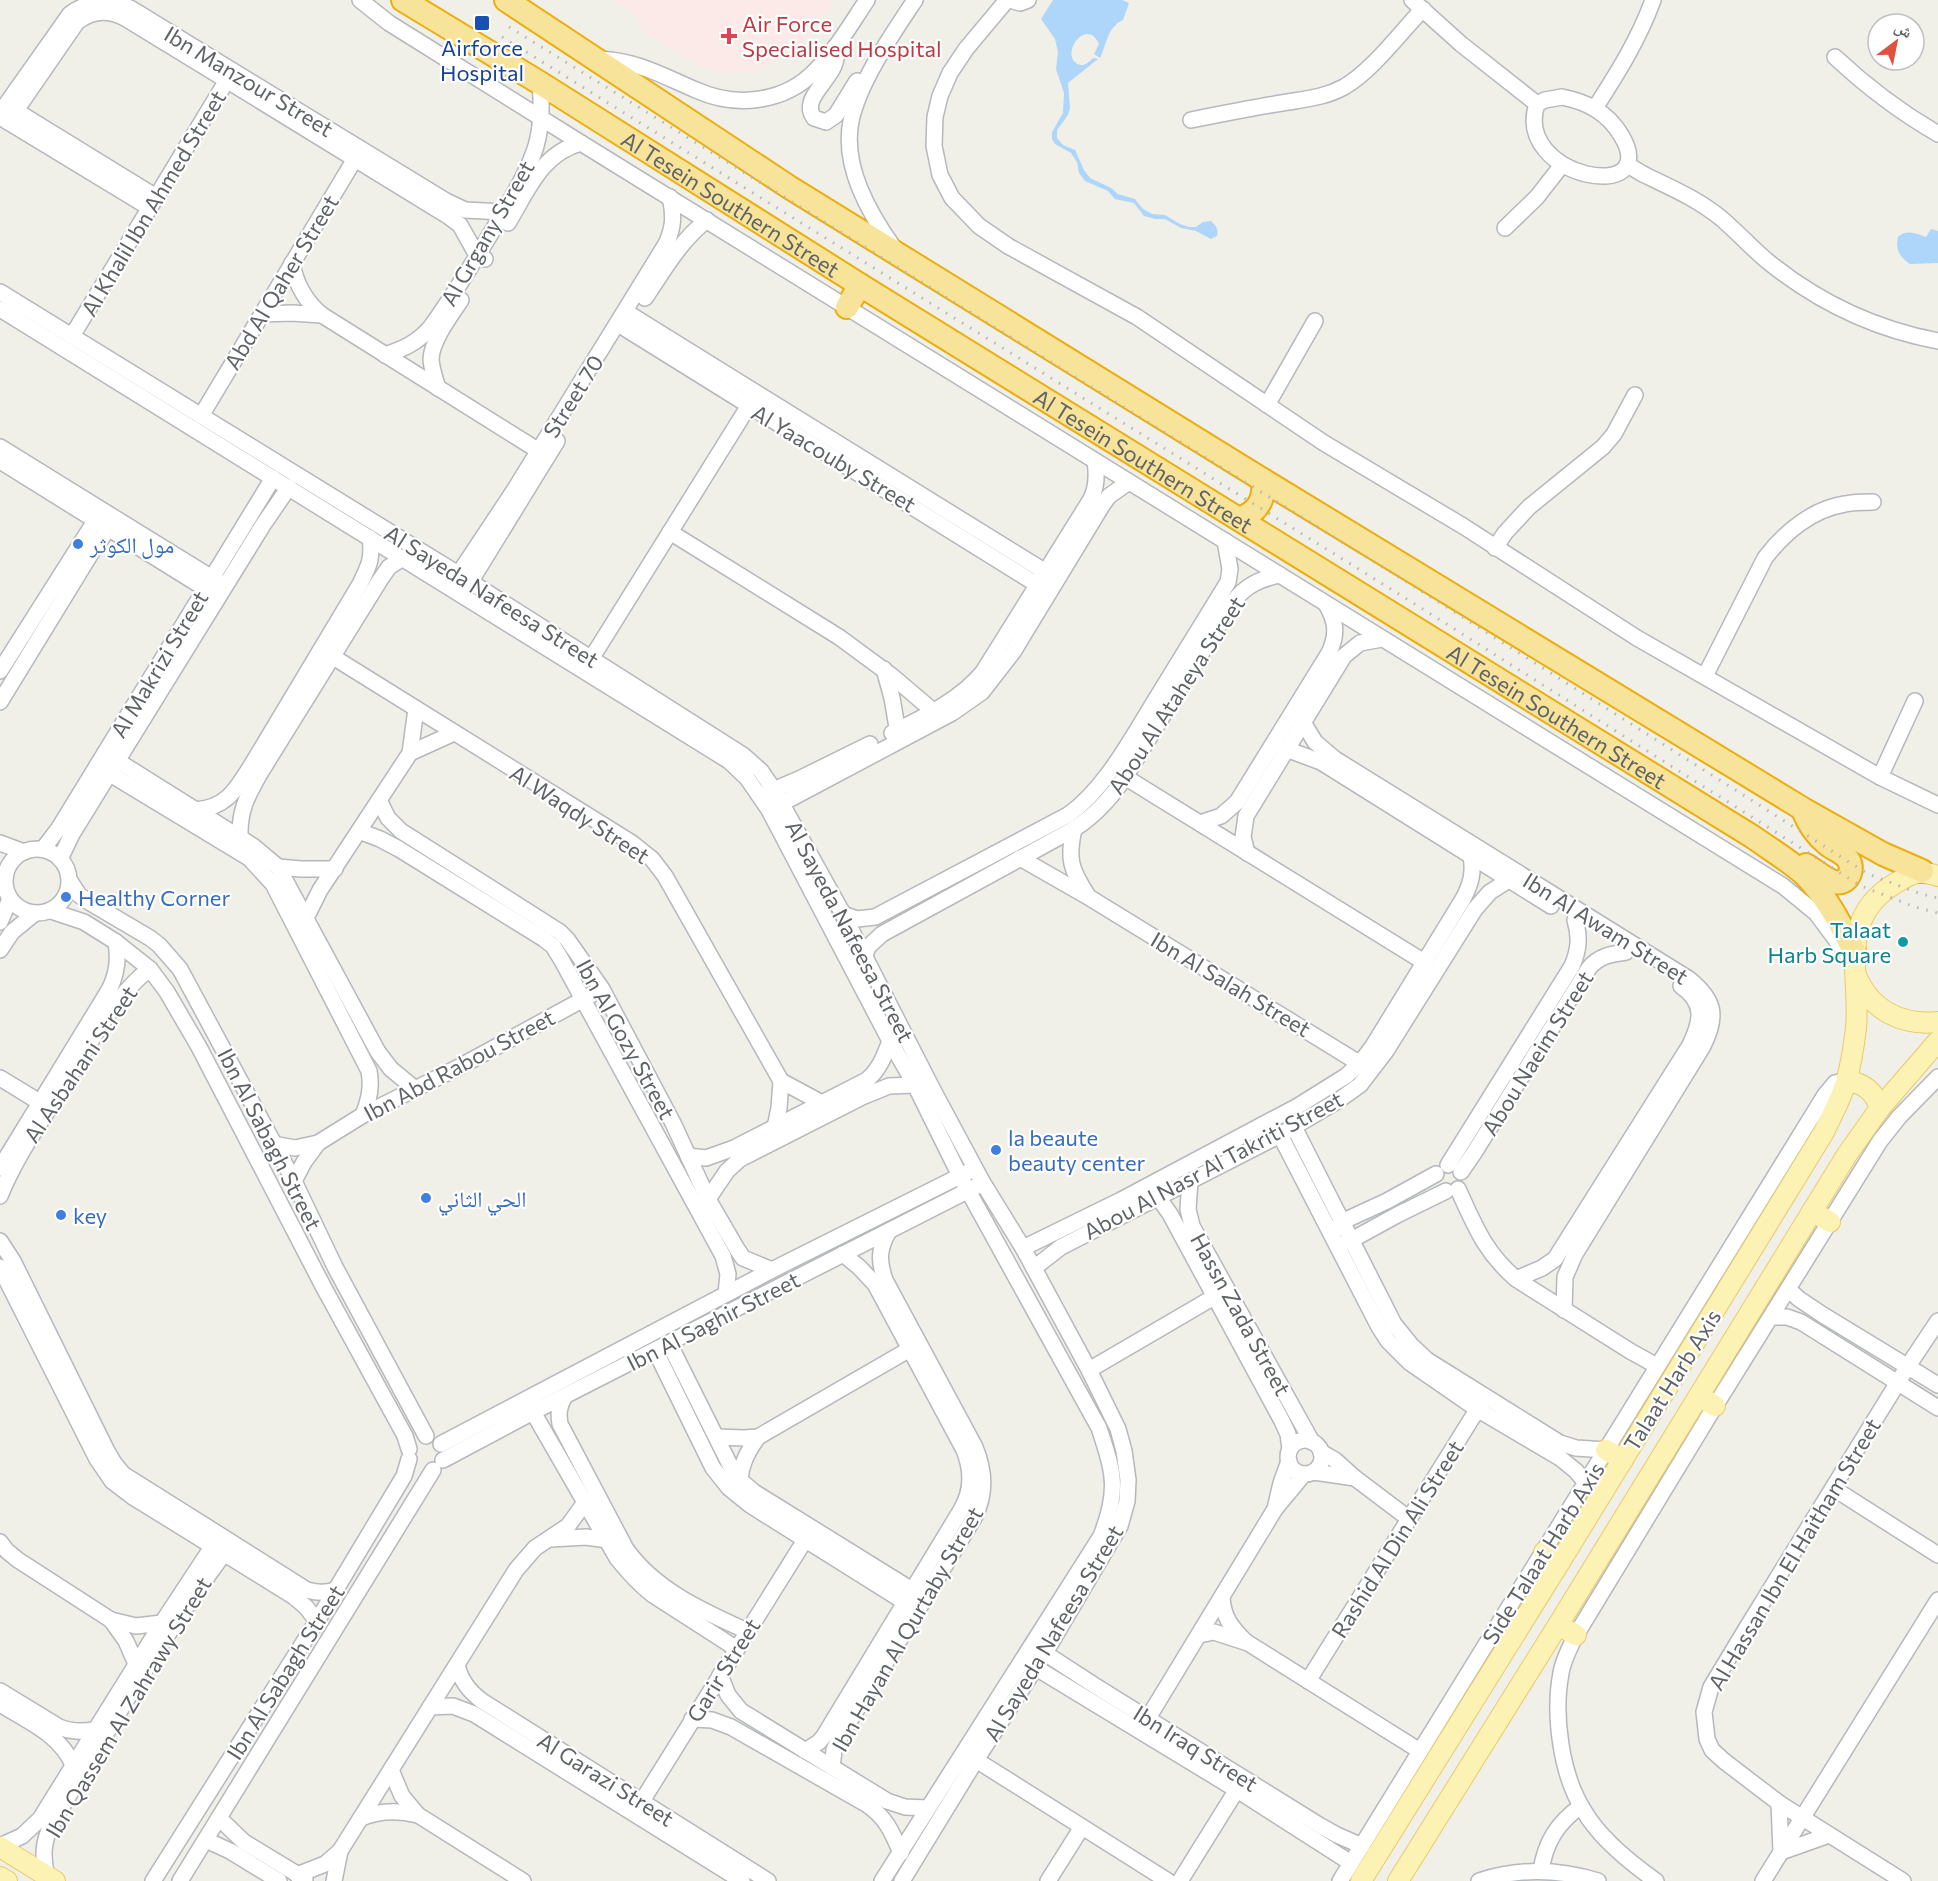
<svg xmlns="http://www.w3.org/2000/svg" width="1938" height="1881" viewBox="0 0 1938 1881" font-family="Commissioner,'Noto Naskh Arabic',sans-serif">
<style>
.medical{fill:#fbeae7}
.water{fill:#aed6fa}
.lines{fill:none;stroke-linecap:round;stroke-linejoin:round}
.minor-casing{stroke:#b5b8bc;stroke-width:18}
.major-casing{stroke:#eaca68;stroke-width:22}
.highway-casing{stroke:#ebae0e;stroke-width:26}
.minor{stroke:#fff;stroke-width:15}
.major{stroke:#fbf2b3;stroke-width:20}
.highway{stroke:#f7e399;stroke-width:22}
.rail{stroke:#b6b7b7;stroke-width:3;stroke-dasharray:1.5 8;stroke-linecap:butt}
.transit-dot{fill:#1a4fb4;stroke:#fff;stroke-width:2}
.health-dot{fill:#e0444e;stroke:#fff;stroke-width:2}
.shop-dot{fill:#3f7fe0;stroke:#fff;stroke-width:2}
.culture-dot{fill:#0f9aa8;stroke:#fff;stroke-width:2}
.labels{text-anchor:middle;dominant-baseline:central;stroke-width:4.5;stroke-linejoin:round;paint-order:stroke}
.health-label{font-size:22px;fill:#be3a42;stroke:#fff;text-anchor:start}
.transit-label{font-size:22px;fill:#164399;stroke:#fff}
.street-label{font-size:22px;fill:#5f6367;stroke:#fff}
.shop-label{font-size:22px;fill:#366cbe;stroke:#fff;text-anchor:start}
.culture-label{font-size:22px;fill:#0d838f;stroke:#fff;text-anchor:end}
</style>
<rect width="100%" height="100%" fill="#f0efe8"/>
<path class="medical" d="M612,0h222l-9,15 -4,-2 -22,37 -10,7 -32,14 -25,2 -14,-2 -25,-8 -51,-32 -5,-15z"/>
<g class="water">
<path d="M1053,0h69l7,3 -6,17c-16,7 -16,24 -23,38l-6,-4 5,-10c-12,-27 -38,8 -23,19 7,5 12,0 17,-5l5,1 -30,24 2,25 -2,7 -11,15v8l6,7 12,5 9,20 6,8 21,10 7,6 17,5 8,10 9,5 13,1 15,9 9,3h7l7,-5 8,-1c5,5 8,8 6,15l-6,3 -15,-8 -15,-3 -16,-9h-10l-11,-3 -10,-13 -19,-4 -7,-8 -23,-10 -6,-8 -2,-11 -6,-9 -16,-9 -3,-5v-7l11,-19 1,-20 -8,-24 2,-17 -3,-13 -14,-20z"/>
<path d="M1931,229l7,2v32l-28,1c-10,-7 -15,-14 -12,-27 7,-8 19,-4 28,0z"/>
</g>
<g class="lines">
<g class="minor-casing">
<g id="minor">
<path d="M360,0l29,23 192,120 1202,743 33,27 32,43"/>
<path d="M1007,0l-41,49 -16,24 -10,23 -5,21 -1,29 6,29 12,23 27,28 29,20 129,71 187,126 139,83 174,112 243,139 58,28"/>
<path d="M1010,0l10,3 8,-3"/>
<path d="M1412,0l49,44 76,60"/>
<path d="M835,47c10,28 -38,48 -21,71l12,4 10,-7 21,-34"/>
<path d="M1835,57c32,30 65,55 103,77"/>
<path d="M600,59c38,2 63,17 96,31 40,18 88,13 119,-19 21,-21 36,-47 52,-71"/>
<path d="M1562,97c25,5 45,15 59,38 43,71 -109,43 -84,-31l8,-4z"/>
<path d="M8,106l148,91"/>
<path d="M1595,108c22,-34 44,-69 58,-108"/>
<path d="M0,113l70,-99c19,-14 39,-14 60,-6l316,193 19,9 38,2"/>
<path d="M0,117l150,91"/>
<path d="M1191,120c30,-6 60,-12 91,-17 22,-4 42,-5 62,-16 29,-17 55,-53 79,-78"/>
<path d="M8,122l69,-100c15,-12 31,-13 48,-4l323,198 12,9 14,25 11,9"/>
<path d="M1627,165c7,3 13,8 20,11 27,13 52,24 75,43 15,13 29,28 44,41 50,41 108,69 172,81"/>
<path d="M508,223c20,-33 34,-70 73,-80"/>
<path d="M1505,228l32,-31 25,-32"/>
<path d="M894,248c-25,-35 -52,-82 -43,-127 8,-39 42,-88 64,-121"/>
<path d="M292,263c4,22 13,38 30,52l225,141"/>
<path d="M0,292l458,282 285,181 18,16 13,19 69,124 90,176 50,93 40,65 66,122 29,59 6,22 4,29 -1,21 -7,25 -75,127 -69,107 -74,121"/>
<path d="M645,298c19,-28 35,-57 62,-78"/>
<path d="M0,309l729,452 18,17 22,32 121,231 25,44 45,91 139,252c15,45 20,62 2,108l-219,345"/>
<path d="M626,312l431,267"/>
<path d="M262,314l30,-1 30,2"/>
<path d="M618,324l431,268"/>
<path d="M72,336l160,-264"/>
<path d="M385,355c18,-6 32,-12 45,-27 25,-34 47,-72 69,-108 13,-23 29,-48 37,-74 6,-21 6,-42 4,-63"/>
<path d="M438,388c-3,-9 -6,-19 -7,-28 0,-19 20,-45 30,-60"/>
<path d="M1267,405l48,-84"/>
<path d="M201,416l158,-264"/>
<path d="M0,447l220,136"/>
<path d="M0,461l214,133"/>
<path d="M670,532l169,105 53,39 40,34 6,8"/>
<path d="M1495,548l10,-15 24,-26 74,-60 11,-13 21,-39"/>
<path d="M454,581l61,-92 151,-245c8,-17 8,-29 4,-47"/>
<path d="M466,589l91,-148"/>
<path d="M322,650l310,193 20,16 13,17 116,205 41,22"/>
<path d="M591,659l162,-260"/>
<path d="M884,669l8,29 7,41"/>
<path d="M0,671l95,-150"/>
<path d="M1705,676l60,-118c19,-25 47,-49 80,-54 9,-2 19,-2 28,-2"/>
<path d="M0,702l90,-147 18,-26"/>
<path d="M1303,722l12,20 20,17 354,220c26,21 29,37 14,67l-128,208 -10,23 -1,33"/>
<path d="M892,733c32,-16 68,-33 91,-61l108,-173c6,-12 6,-25 4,-38"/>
<path d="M1286,749l35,13 230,144"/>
<path d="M105,753l148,93 25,21 100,185 13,17 23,19"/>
<path d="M410,753l44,-20"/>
<path d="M97,766l152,92 24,26 96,187c3,16 0,29 -6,44"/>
<path d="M1125,777l299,185"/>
<path d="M1880,777l35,-76"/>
<path d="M764,794l35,-15 71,-35"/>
<path d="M379,800l9,18 13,13 159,101 7,7 35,50 71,134 35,76 29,50 6,9 29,12"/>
<path d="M775,807l177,-94 30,-21 31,-40 90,-148 6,-8 20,-14"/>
<path d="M195,810c31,-2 41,-20 56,-44l109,-182c9,-18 13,-26 10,-46"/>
<path d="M1200,823l21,-7 16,-14 92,-149c9,-19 7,-32 -3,-49"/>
<path d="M1074,829c-7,30 -3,41 14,67"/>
<path d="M359,831l21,8 19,10 145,90 9,7 8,13 162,297 5,18 -2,20"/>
<path d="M240,839c-1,-27 6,-41 19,-64l121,-195 9,-13 14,-9"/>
<path d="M0,843l24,9"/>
<circle cx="37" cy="881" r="32"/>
<path d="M43,849l16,-21 214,-350"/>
<path d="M1247,853l-4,-16 3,-21 98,-160 16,-13 22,-4"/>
<path d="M1020,858l70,40 277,170"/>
<path d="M60,859l12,-25 191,-309 26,-38"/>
<path d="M278,867l23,2h34"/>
<path d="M70,881l9,14 10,7 61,36 9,7 21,24 114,212 41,86 91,169"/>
<path d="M51,911l33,11 32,20 34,27 17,23 32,55 125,241 81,148 4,13"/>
<path d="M843,914l14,5 18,-2 193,-102c37,-26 64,-77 88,-116 24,-39 48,-78 72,-117l2,-13 -5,-28"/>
<path d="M305,920l15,-30 90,-137 6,-44"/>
<path d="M0,922l10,-23"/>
<path d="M0,950l12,-18 22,-18"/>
<path d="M865,955l3,-8 14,-13 192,-105c22,-14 37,-31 51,-52l108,-175c13,-17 27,-23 47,-27"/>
<path d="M0,1078l41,25"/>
<path d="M775,1127l4,-19 2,-27"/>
<path d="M1294,1127l100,197 17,21 16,15 133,83 16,5 30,2"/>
<path d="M1280,1135l99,192 9,14 21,21 68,47 83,49 16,13 10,12"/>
<path d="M273,1144l22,4 23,-5 45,-28 96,-48 132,-72"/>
<path d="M688,1156l18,2 28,-10 133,-68c13,-11 17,-24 23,-39"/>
<path d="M1448,1165l124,-199c7,-16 8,-29 3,-46"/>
<path d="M0,1168l109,-178c8,-16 10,-30 7,-48"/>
<path d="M1461,1172l13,-19 115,-185c10,-12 22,-14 37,-16"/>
<path d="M294,1181l10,-19 14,-19"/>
<path d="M1190,1181l-2,28 4,17 120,216"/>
<path d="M1458,1189c17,37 26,62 58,90l114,72 27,15"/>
<path d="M0,1196c16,-40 42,-76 65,-112 22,-36 51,-91 85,-115"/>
<path d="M1158,1197l12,17 112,207 6,13 2,15"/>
<path d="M708,1199l19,-28 13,-12 122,-62 27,-11 26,-1"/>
<path d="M1334,1230l14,-11 39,-18 49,-27"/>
<path d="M0,1241l13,20 94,190 7,12 9,11 184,116c11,3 18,3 29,0"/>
<path d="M1346,1243l51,-28 49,-24"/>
<path d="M1023,1248l98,-48 177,-94 48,-30 14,-13 13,-17 90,-147c8,-15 11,-27 8,-43"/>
<path d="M0,1267l97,192 15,22 21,16 160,99 13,11 11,14"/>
<path d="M1034,1268l27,-21 219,-112 59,-35 21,-15 26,-34 89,-142 15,-17 19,-12 5,-8"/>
<path d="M1516,1279l26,-11 13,-9 135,-214c11,-23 16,-42 -9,-59"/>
<path d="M1788,1289l11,10 24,16 115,70"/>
<path d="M1771,1317h16l14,5 137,86"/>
<path d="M669,1343l63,126 8,11 14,12 166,103"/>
<path d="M655,1350l58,118 16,20 21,17 164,103"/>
<path d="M1089,1370l125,-73"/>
<path d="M565,1396c-6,10 -7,17 -5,28l66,125c29,41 77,62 121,82"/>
<path d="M533,1412l84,146c11,14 22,26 36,37l84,54"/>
<path d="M717,1437l27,1 14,-1 152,-88"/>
<circle cx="1305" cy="1457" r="17"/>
<path d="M441,1444l331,-174 196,-98"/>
<path d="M1321,1452l14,8 20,18 53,40"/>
<path d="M443,1460l90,-48 444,-226"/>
<path d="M1314,1472l41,6"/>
<path d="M740,1480c1,-17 8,-30 18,-43"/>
<path d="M1833,1488l105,67"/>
<path d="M1275,1509l6,-26 8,-22"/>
<path d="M551,1539l35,-2 22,3"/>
<path d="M0,1542l7,9 11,9 93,60 25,6 26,-3"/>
<path d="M1222,1597c1,20 9,30 23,44"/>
<path d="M111,1620l15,21 10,23"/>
<path d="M1199,1635l15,-3 34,11 172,108"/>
<path d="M1037,1648l60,39 222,138 18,10 25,11"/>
<path d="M1028,1663l209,127 114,73"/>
<path d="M457,1665c4,16 12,26 25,36l286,180"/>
<path d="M720,1675l8,20 13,16 146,90 18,6 22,1"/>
<path d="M1308,1681l174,-279"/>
<path d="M0,1691l59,36c12,5 22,5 35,3"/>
<path d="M0,1704c27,17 60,30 73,61"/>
<path d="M430,1707l23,-1 21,8 268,167"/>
<path d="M1148,1718l127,-209 29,-35"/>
<path d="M692,1719l20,1 19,7 135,77c20,13 26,28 35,49"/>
<path d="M805,1751l14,-9 5,-6 137,-226c12,-20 11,-40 3,-60l-89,-166 -16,-17 -16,-13"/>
<path d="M976,1760l192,121"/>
<path d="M832,1767l2,-17 7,-15 133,-217c12,-24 11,-46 1,-71l-90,-167c-7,-20 -6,-32 4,-49"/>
<path d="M391,1770l11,26 16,19 105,66"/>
<path d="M642,1801l163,-261"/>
<path d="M1779,1803l2,49 48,-17"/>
<path d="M219,1818l25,24 61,37"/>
<path d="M361,1818c19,-8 37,-8 57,-3"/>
<path d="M206,1840l24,11 49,30"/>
<path d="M0,1846l22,-10 18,-17 122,-196 56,-85"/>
<path d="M1541,1871c4,-28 16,-48 40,-65"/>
<path d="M297,1875l28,-11 15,-13 176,-281 19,-22 33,-22 18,-25"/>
<path d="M47,1876c-5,-19 -4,-33 4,-51 57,-94 112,-191 178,-278"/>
<path d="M153,1881l164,-260 87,-145 5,-17"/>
<path d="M180,1881l253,-411"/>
<path d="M334,1881l6,-30"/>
<path d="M1048,1881l34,-54"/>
<path d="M1180,1881l61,-98"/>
<path d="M1340,1881l485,-786 10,-12 12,-2"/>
<path d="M1479,1881c39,-13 80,-12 119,0"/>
<path d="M1656,1881c-24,-17 -57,-44 -72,-70 -23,-36 -31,-96 -23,-138 2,-13 9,-26 15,-38l139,-229 165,-265 19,-24 39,-40"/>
<path d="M1763,1881l175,-281"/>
<path d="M1903,1881l-124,-78 -55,-42 -12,-11 -5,-11 -3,-27 7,-25 35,-58 162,-263 30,-45"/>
</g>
</g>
<g class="major-casing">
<g id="major">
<path d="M1856,975c14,35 46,51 82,47"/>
<path d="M1847,1081c17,2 27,10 33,27"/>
<path d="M1812,1211l18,11"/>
<path d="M1699,1396l16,10"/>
<path d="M1606,1450l17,10"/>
<path d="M1544,1552l16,10"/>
<path d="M1558,1625l18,10"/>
<path d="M0,1847l55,34"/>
<path d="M0,1877l7,4"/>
<path d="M1361,1881l199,-319 264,-430c8,-17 17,-33 22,-50 5,-17 8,-37 10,-54 5,-54 -20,-110 40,-145 17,-11 23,-13 42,-7"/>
<path d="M1398,1881l160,-256 290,-472 32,-45 58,-67"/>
</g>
</g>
<g class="highway-casing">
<g id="highway">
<path id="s1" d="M403,0l137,83 320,202 893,552c17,12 35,23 50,36 23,22 37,50 51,78"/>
<path d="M506,0l283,187 474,293 540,329 80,45 39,17"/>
<path d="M847,307l13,-22"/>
<path d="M1239,519c19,-7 26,-19 24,-39"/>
<path d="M1803,810c5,13 13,25 24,34 6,5 15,8 20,14 9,10 1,28 -13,24 -10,-3 -19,-12 -28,-17"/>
</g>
</g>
<use href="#minor" class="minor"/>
<use href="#major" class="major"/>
<use href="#highway" class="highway"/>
<g class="rail">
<path d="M509,27l909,562 450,285 53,20 17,4"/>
<path d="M502,37l908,564 451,285 54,21 23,6"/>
</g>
</g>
<rect class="transit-dot" x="474" y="15" width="16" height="16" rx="3"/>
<path class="health-dot" d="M726 27h6v6h6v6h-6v6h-6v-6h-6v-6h6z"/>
<g class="shop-dot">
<circle cx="78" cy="544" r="6"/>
<circle cx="66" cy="897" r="6"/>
<circle cx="996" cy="1150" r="6"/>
<circle cx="426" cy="1198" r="6"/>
<circle cx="61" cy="1215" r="6"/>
</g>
<circle class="culture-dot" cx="1903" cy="942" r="6"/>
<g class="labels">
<g class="health-label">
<text x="742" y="23">Air Force<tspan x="742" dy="25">Specialised Hospital</tspan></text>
</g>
<g class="transit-label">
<text x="482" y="47">Airforce<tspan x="482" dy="25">Hospital</tspan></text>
</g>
<g class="street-label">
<text transform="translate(249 81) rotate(31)">Ibn Manzour Street</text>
<text transform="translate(153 203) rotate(-59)">Al Khalil Ibn Ahmed Street</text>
<text stroke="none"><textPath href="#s1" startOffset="386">Al Tesein Southern Street</textPath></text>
<text transform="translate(487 233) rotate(-60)">Al Grgany Street</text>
<text transform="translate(281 282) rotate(-59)">Abd Al Qaher Street</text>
<text transform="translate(573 396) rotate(-58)">Street 70</text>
<text transform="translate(834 458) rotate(31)">Al Yaacouby Street</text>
<text stroke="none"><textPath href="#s1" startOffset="872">Al Tesein Southern Street</textPath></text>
<text transform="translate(492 596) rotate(32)">Al Sayeda Nafeesa Street</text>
<text transform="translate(159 664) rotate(-59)">Al Makrizi Street</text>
<text transform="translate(1176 695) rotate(-57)">Abou Al Ataheya Street</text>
<text stroke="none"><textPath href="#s1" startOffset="1358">Al Tesein Southern Street</textPath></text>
<text transform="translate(580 814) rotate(33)">Al Waqdy Street</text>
<text transform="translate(1606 928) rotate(32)">Ibn Al Awam Street</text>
<text transform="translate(850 931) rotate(62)">Al Sayeda Nafeesa Street</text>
<text transform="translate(1231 984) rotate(31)">Ibn Al Salah Street</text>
<text transform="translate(626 1039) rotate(61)">Ibn Al Gozy Street</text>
<text transform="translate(1537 1053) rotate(-58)">Abou Naeim Street</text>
<text transform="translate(80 1064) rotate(-56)">Al Asbahani Street</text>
<text transform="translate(459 1065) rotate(-28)">Ibn Abd Rabou Street</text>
<text transform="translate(270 1139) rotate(63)">Ibn Al Sabagh Street</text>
<text transform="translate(1213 1165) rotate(-28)">Abou Al Nasr Al Takriti Street</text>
<text transform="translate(1241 1314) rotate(61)">Hassn Zada Street</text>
<text transform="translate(713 1321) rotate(-27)">Ibn Al Saghir Street</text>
<text transform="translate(1672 1380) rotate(-58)">Talaat Harb Axis</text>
<text transform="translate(1397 1539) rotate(-58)">Rashid Al Din Ali Street</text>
<text transform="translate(1543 1553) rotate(-58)">Side Talaat Harb Axis</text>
<text transform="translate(1794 1554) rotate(-59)">Al Hassan Ibn El Haitham Street</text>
<text transform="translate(907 1629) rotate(-60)">Ibn Hayan Al Qurtaby Street</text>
<text transform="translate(1053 1633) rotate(-59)">Al Sayeda Nafeesa Street</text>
<text transform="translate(723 1670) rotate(-58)">Garir Street</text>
<text transform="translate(285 1672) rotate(-58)">Ibn Al Sabagh Street</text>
<text transform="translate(128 1707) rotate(-59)">Ibn Qassem Al Zahrawy Street</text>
<text transform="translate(1196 1748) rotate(32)">Ibn Iraq Street</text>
<text transform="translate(606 1779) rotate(32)">Al Garazi Street</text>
</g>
<g class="shop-label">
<text x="90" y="544">مول الكوثر</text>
<text x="78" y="897">Healthy Corner</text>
<text x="1008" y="1137">la beaute<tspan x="1008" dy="25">beauty center</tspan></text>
<text x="438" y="1198">الحي الثاني</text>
<text x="73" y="1215">key</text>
</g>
<g class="culture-label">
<text x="1891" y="929">Talaat<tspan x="1891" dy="25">Harb Square</tspan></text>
</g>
</g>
<g transform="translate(1896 42) rotate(32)"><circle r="28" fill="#ffffff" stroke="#bfc1c2" stroke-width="1.5"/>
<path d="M0-4.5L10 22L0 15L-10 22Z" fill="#e0513f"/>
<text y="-9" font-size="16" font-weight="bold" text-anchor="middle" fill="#5f6367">ش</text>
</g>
</svg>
